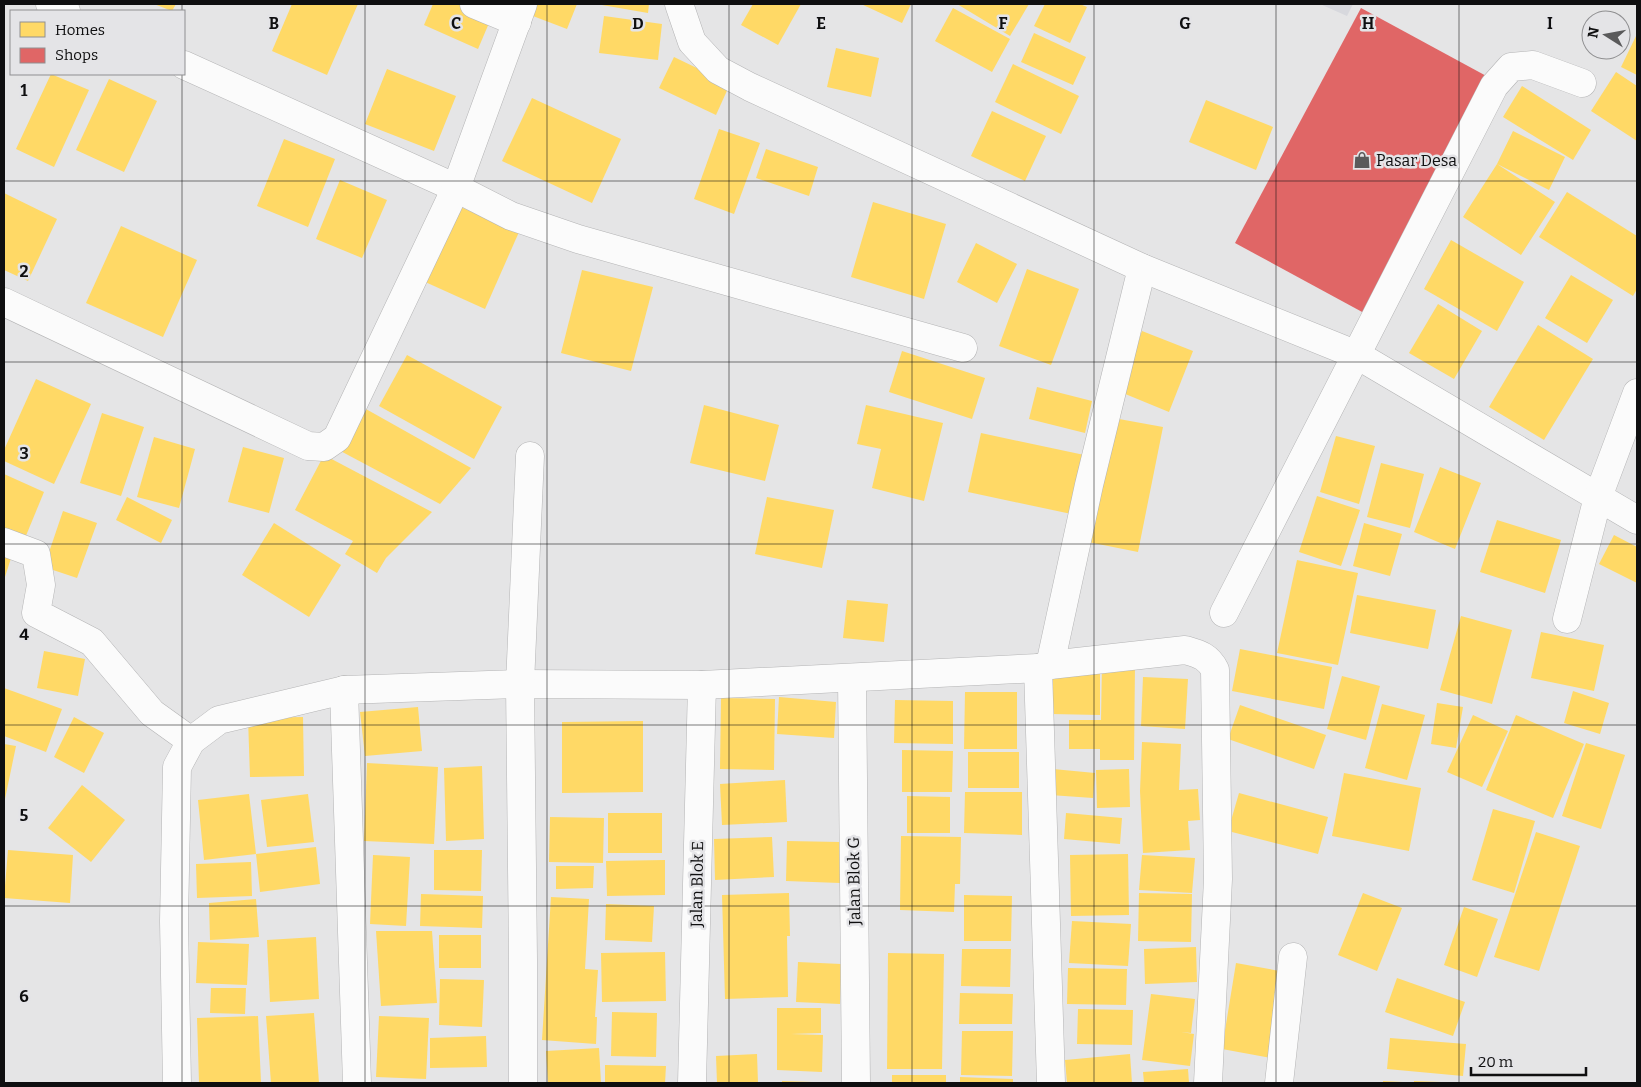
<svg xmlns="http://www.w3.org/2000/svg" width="1641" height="1087" viewBox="0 0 1641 1087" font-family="Bitter,serif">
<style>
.built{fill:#d7d8dd}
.homes{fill:#ffd966}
.shops{fill:#e06666}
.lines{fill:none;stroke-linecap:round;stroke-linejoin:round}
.street-casing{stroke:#b4b4b5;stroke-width:29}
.street{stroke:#fbfbfb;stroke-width:28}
.grid{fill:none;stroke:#0f0f10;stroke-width:1;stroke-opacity:0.55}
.labels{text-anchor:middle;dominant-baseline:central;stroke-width:5;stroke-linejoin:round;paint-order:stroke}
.poi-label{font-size:16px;fill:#0f0f10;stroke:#e4e4e7;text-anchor:start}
.street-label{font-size:16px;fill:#0f0f10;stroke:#e4e4e7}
.grid-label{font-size:16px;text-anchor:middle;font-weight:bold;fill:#0f0f10;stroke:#e4e4e7;stroke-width:5;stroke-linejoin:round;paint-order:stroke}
</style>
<rect width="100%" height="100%" fill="#e5e5e6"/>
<path class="built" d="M1320,4h33l-6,12z"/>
<g class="homes">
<path d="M154,4h22l-4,7z"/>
<path d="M292,4h66l-31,71 -55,-24z"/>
<path d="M433,4h30l29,12 -14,33 -54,-24z"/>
<path d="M529,4h48l-10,25 -42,-16z"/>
<path d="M596,4h53l-1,9z"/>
<path d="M753,4h48l-23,41 -37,-20z"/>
<path d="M861,4h50l-9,19z"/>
<path d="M957,4h72l-19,32z"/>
<path d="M1045,4h35l7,3 -17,36 -36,-17z"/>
<path d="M953,8l57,31 -18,33 -57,-31z"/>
<path d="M604,16l58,8 -4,36 -59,-7z"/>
<path d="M1034,33l52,24 -13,28 -52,-23z"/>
<path d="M1637,34v41l-16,-8z"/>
<path d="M836,48l43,10 -8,39 -44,-10z"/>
<path d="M674,57l56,27 -14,31 -57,-27z"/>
<path d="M1013,64l66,32 -18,38 -66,-32z"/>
<path d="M387,69l69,27 -22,55 -69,-27z"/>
<path d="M1616,72l21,14v55l-46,-30z"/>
<path d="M51,74l38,16 -35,77 -38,-18z"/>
<path d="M109,79l48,22 -33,71 -48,-22z"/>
<path d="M1522,86l69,44 -18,30 -70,-43z"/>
<path d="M532,98l89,41 -29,64 -90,-42z"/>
<path d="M1206,100l67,27 -17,43 -67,-28z"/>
<path d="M992,111l54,25 -21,45 -54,-25z"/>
<path d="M719,129l41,14 -26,71 -40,-15z"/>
<path d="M1513,131l52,26 -16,33 -52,-26 58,38 -34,53 -58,-38 34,-53z"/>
<path d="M284,139l51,20 -27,68 -51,-21z"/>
<path d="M766,149l52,18 -9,29 -53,-18z"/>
<path d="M340,180l47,20 -25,58 -46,-19z"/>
<path d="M1567,192l70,44v53l-4,7 -94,-59z"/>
<path d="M4,193l53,26 -29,62 -24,-11z"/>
<path d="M873,202l73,22 -22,75 -73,-22z"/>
<path d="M456,205l63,27 -34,77 -62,-28z"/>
<path d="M121,226l76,34 -34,77 -77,-34z"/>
<path d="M1451,240l73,42 -27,49 -73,-42z"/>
<path d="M976,243l41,21 -20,39 -40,-21z"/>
<path d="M1027,269l52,20 -28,76 -52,-19z"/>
<path d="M582,270l71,17 -22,84 -70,-18z"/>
<path d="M1571,275l42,25 -26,43 -42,-25z"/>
<path d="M1438,304l44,27 -28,48 -45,-26z"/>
<path d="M1538,325l55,34 -49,81 -55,-33z"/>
<path d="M1142,331l51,20 -24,61 -51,-21z"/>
<path d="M902,351l83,27 -13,41 -83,-27z"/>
<path d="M407,355l95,52 -28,52 -95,-53z"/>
<path d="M36,379l55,25 -37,80 -50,-23v-11z"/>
<path d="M1037,387l55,14 -7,32 -56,-14z"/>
<path d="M357,404l114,64 -31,36 -107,-57z"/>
<path d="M704,405l75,20 -14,56 -75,-18z"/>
<path d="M866,405l77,18 -19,78 -52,-13 9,-39 -24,-5z"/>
<path d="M102,413l42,14 -23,69 -41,-13z"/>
<path d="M1108,417l55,10 -25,125 -55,-11z"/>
<path d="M981,433l108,23 -13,59 -108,-23z"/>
<path d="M1336,436l39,10 -16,58 -39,-12z"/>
<path d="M154,437l41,12 -16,59 -42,-11z"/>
<path d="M243,447l41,11 -15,55 -41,-11z"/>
<path d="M324,455l108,57 -46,46 -9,15 -32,-19 8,-13 -58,-31z"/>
<path d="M1381,463l43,11 -14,54 -43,-11z"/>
<path d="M1440,467l41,16 -26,66 -41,-17z"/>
<path d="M4,474l40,18 -21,51 -19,-8z"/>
<path d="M1317,496l43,14 -19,56 -42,-14z"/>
<path d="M127,497l45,23 -11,23 -45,-23z"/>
<path d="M767,497l67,13 -12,58 -67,-14z"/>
<path d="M63,511l34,12 -20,55 -33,-11z"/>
<path d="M1497,520l64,20 -16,53 -65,-21z"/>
<path d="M274,523l67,42 -32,52 -67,-42z"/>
<path d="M1364,523l38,11 -12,42 -37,-10z"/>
<path d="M1614,535l23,12v36l-38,-19z"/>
<path d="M4,549l9,3 -9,28z"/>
<path d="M1297,560l61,13 -20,92 -61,-12z"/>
<path d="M1357,595l79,15 -8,39 -78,-16z"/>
<path d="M847,600l41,4 -4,38 -41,-4z"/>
<path d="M1461,616l51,14 -20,74 -52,-14z"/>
<path d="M1541,632l63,13 -10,46 -63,-13z"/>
<path d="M1240,649l92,18 -8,42 -92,-18z"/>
<path d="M44,651l41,8 -7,37 -41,-8z"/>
<path d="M1102,664l33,1 -1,95h-34v-11h-31v-29h32z"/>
<path d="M1052,667l48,1v47l-49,-1z"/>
<path d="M1342,676l38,10 -14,54 -39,-11z"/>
<path d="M1143,677l45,2 -3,50 -44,-3z"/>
<path d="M4,688l58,21 -16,43 -42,-16z"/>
<path d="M1573,691l36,12 -9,31 -36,-11z"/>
<path d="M965,692h52v57h-53z"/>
<path d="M779,697l57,5 -2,36 -57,-4z"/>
<path d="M721,698l54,1 -1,71 -54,-1z"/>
<path d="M895,700l58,1v43l-59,-1z"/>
<path d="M1437,703l26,4 -7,41 -25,-4z"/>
<path d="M1382,704l43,11 -18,65 -42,-12z"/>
<path d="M1240,705l86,30 -12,34 -86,-30z"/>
<path d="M418,707l4,44 -57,5 -5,-44z"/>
<path d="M1473,715l35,16 -26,56 -35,-15z"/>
<path d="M1516,715l68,29 -31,74 -67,-28z"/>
<path d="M74,717l30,16 -20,40 -30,-16z"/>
<path d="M303,717l1,59 -54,1 -2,-59z"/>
<path d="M643,721v71l-81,1v-71z"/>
<path d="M1142,742l39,2 -2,46 19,-1 2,31 -12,1 2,29 -47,3 -3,-62z"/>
<path d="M1586,743l39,12 -24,74 -39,-13z"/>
<path d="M4,744l12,2 -11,53h-1z"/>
<path d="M902,750l51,1 -1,41h-50z"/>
<rect x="968" y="752" width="51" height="36"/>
<path d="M367,763l71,4 -4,77 -70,-3z"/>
<path d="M482,766l2,73 -38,2 -2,-73z"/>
<path d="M1053,769l42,4 -2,25 -43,-3z"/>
<path d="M1129,769l1,38 -33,1 -1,-38z"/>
<path d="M1344,773l77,15 -12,63 -77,-15z"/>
<path d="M785,780l2,42 -65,3 -2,-41z"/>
<path d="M82,785l43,35 -34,42 -43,-34z"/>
<path d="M965,792h57v43l-58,-2z"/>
<path d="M1239,793l89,24 -10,37 -90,-23z"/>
<path d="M249,794l7,60 60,-7 4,37 -60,8 -4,-38 -52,6 -6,-60z"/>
<path d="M308,794l6,48 -47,5 -6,-47z"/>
<path d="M907,796l43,1v36h-43z"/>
<path d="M1493,809l42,12 -21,72 -42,-13z"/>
<rect x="608" y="813" width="54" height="40"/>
<path d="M1066,813l56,5 -2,26 -56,-5z"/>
<path d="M550,817l54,1 -1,45 -54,-1z"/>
<path d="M1536,832l44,14 -41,125 -45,-14z"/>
<path d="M901,836l60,1 -1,47h-5l-1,28 -54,-2z"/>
<path d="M772,837l2,40 -59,3 -1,-41z"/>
<path d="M787,841l53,1v41l-54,-2z"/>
<path d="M8,850l65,5 -3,48 -66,-5z"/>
<path d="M434,850h48l-1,41 -47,-1z"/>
<path d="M1128,854l1,61 -58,1 -1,-61z"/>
<path d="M373,855l37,2 -4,69 -36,-2z"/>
<path d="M1142,855l53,3 -3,35 -53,-3z"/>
<path d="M665,860v35l-58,1 -1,-35z"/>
<path d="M251,862l1,34 -55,2 -1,-34z"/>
<path d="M556,866h38l-1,22 -37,1z"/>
<path d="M789,893l1,43h-3l1,61 -63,2 -3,-104z"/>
<path d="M1139,893l53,1 -1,48 -53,-1z"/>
<path d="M1363,893l39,15 -25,63 -39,-16z"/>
<path d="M421,894l62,2 -1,32 -62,-2z"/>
<path d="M964,895l48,1 -1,45h-47z"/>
<path d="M551,897l38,2 -4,70 13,1 -3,47h2l-1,27 -54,-4z"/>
<path d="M256,899l3,38 -49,3 -1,-37z"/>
<path d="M606,904l48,2 -2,36 -47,-2z"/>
<path d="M1464,907l34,12 -21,58 -33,-12z"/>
<path d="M1072,921l59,3 -3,42 -59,-3z"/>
<path d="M376,931h56l5,72 -56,3z"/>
<rect x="439" y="935" width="42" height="33"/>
<path d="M316,937l3,62 -49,3 -3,-62z"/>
<path d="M198,942l51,2 -2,41 -51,-2z"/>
<path d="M1196,947l1,35 -52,2 -1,-35z"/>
<path d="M962,949h49l-1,38 -49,-1z"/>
<path d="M665,952l1,49 -64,1 -1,-49z"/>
<path d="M888,953l56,1 -2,115h-55z"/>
<path d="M798,962l43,2 -1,40 -44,-2z"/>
<path d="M1236,963l49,9 -14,86 -49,-9z"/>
<path d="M1068,968l59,1 -1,36 -59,-1z"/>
<path d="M1397,978l68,24 -12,34 -68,-24z"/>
<path d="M440,979l44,1 -2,47 -43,-2z"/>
<path d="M211,988h35l-1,26 -35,-1z"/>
<path d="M960,993l53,1 -1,30h-53z"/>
<path d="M1151,994l44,5 -4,34 -10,-1 13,2 -4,32 -48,-6z"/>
<path d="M777,1008h44v25l-30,1 32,1 -1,37 -45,-2z"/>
<path d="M1078,1009l55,1 -1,35 -55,-1z"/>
<path d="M612,1012l45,1 -1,44 -45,-1z"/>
<path d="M314,1013l5,70h-48l-5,-67z"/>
<path d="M258,1016l3,67h-62l-2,-65z"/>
<path d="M379,1016l50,2 -3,61 -50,-2z"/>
<path d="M962,1031h51l-1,45 -51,-1z"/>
<path d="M486,1036l1,31 -57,1v-30z"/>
<path d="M1390,1038l76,6 -3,32 -76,-7z"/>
<path d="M599,1048l2,35h-53l-2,-32z"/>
<path d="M757,1054l1,29h-41l-1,-27z"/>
<path d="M1130,1054l2,29h-65l-2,-23z"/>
<path d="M605,1065l61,1 -1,17h-60z"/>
<path d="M1188,1069l1,14h-45l-1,-11z"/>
<rect x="892" y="1075" width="54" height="8"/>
<path d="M960,1077l53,2v4h-53z"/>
<path d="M782,1081l31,1v1h-31z"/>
<path d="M1383,1081l20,1v1h-20z"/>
<path d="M1414,1081l27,1v1h-27z"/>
</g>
<path class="shops" d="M1361,8l129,70 -126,235 -129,-70z"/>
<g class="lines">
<g class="street-casing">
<g id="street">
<path d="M50,4l16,7"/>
<path d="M474,4l43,18"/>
<path d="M679,4l13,38 26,28 32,17 392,181 215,87 280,165"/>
<path d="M184,65l272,123 55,28 67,23 385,109"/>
<path d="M4,302l304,144 16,1 13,-9 119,-250 67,-184"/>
<path d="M4,542l32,12 5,31 -5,28 56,29 60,71 39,28"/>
<path d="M1224,613l270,-527 17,-19 22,-2 49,18"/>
<path d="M1567,619l31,-122 39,-104"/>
<path d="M1050,665l39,-180 53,-217"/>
<path d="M1038,668l13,415"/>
<path d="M852,678l4,405"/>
<path d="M344,690l13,393"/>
<path d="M177,1083l-3,-162 3,-154 14,-26 28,-21 125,-30 176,-6 182,1 336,-17 12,-3 135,-15c14,4 23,6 30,20l3,209 -10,204"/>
<path d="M523,1083v-124l-3,-275 10,-228"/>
<path d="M692,1083l10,-398"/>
<path d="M1279,1083l14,-126"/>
</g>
</g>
<use href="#street" class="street"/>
</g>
<path class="grid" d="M182,4v7M365,4v1079M547,4v1079M729,4v1079M912,4v1079M1094,4v1079M1276,4v1079M1459,4v1079M182,74v1009M4,181h1633M4,362h1633M4,544h1633M4,725h1633M4,906h1633"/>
<defs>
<g id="shop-bare" transform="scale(1.35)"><path d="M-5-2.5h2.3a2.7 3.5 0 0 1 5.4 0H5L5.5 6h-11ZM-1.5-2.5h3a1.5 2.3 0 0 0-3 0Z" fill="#5a5a5b" stroke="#e4e4e7" stroke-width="2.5" paint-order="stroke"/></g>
</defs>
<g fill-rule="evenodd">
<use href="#shop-bare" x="1362" y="160"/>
</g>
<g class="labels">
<g class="poi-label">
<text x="1376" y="160">Pasar Desa</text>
</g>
<g class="street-label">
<text transform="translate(854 881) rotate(-91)">Jalan Blok G</text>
<text transform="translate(697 884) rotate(-89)">Jalan Blok E</text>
</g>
</g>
<g class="grid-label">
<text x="274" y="29">B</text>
<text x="456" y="29">C</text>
<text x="638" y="29">D</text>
<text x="821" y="29">E</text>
<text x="1003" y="29">F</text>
<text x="1185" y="29">G</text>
<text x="1368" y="29">H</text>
<text x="1550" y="29">I</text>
<text x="24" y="96">1</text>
<text x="24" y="277">2</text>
<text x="24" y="459">3</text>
<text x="24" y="640">4</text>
<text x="24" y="821">5</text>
<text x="24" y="1002">6</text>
</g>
<rect width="1641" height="1087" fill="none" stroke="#0f0f10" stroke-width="10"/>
<rect x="10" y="10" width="175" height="65" fill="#e4e4e7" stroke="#8f8f91"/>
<rect x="20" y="22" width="25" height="15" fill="#ffd966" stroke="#8f8f91"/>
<text x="55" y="35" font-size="15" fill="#0f0f10">Homes</text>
<rect x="20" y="48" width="25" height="15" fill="#e06666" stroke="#8f8f91"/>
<text x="55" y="60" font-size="15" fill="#0f0f10">Shops</text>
<g transform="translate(1606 35) rotate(281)"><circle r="24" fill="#e4e4e7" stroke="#8f8f91"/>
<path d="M0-4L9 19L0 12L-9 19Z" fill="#5a5a5b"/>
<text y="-8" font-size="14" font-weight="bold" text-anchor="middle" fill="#0f0f10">N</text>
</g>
<path d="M1471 1067v8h115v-8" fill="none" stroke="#0f0f10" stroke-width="2.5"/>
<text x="1478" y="1067" font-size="15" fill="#0f0f10" stroke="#e4e4e7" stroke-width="4" paint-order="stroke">20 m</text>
</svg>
